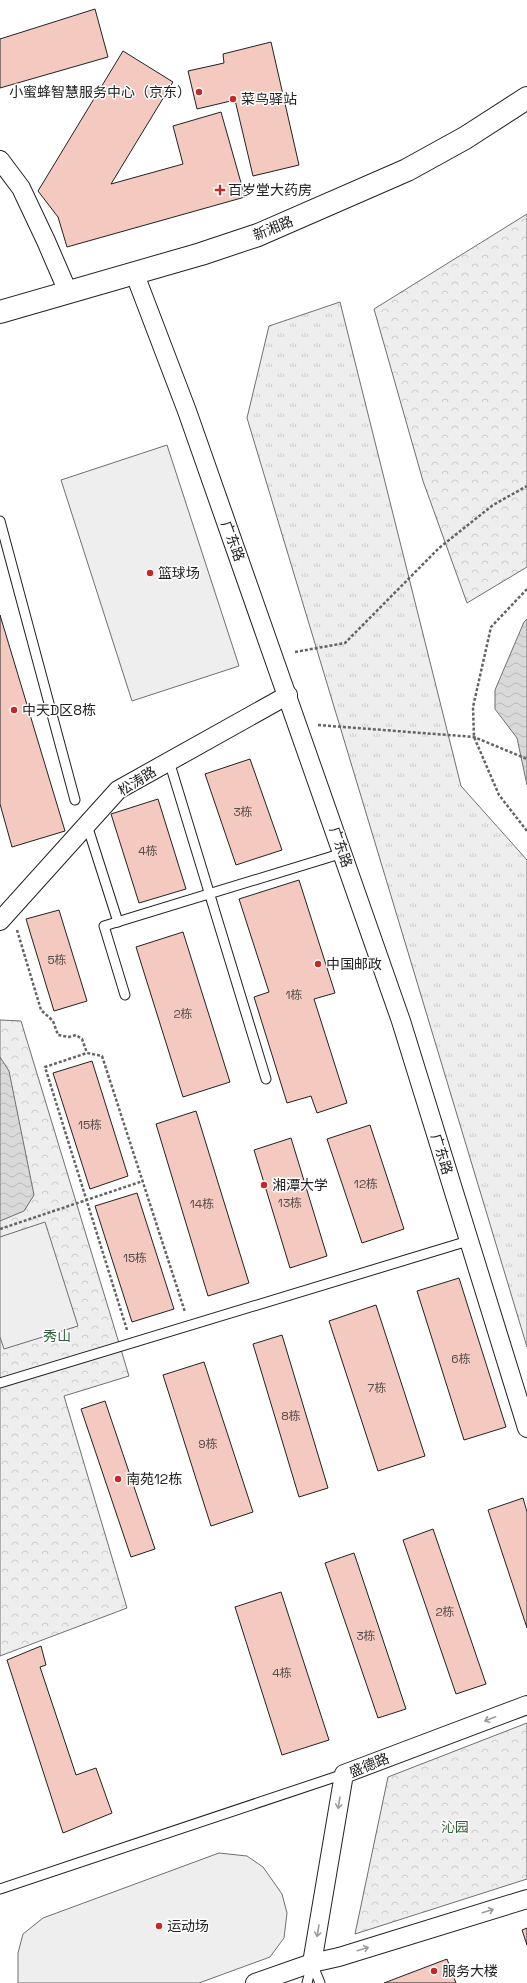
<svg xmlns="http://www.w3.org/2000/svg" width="527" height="1983" viewBox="0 0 527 1983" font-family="'Space Grotesk','Noto Sans SC',sans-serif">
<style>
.grass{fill:url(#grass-tufts);stroke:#6f6f6f}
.forest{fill:url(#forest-crowns);stroke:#6f6f6f}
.garden{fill:#eee;stroke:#6f6f6f}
.water{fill:url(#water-waves);stroke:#6f6f6f}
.building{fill:#f3c9c0;stroke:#222}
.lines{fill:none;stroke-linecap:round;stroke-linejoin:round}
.lane-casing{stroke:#222;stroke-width:11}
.street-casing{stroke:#222;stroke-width:20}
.secondary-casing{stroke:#222;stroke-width:24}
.path{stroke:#646464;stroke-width:2.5;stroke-dasharray:3 2;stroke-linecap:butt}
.lane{stroke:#fff;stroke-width:9}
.street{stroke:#fff;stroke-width:18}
.secondary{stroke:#fff;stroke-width:22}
.oneway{stroke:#9c9c9c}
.poi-dot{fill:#c62828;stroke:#fff;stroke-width:1.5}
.labels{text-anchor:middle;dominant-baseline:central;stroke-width:3;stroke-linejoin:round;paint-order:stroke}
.number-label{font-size:12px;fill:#564c4a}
.poi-label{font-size:14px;fill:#222;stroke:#fff;text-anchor:start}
.street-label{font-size:14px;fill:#222;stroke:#fff}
.park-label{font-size:14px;fill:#2f5e38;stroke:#fff}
</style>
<defs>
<pattern id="grass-tufts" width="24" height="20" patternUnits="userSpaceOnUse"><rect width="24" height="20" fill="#eee"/><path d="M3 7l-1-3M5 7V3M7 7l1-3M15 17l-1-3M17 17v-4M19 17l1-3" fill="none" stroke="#ccc"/></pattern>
<pattern id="forest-crowns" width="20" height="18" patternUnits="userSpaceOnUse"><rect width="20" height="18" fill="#eee"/><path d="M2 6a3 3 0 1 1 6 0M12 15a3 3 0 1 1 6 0" fill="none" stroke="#ccc"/></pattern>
<pattern id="water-waves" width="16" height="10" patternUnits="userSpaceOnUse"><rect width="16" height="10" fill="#d9d9d9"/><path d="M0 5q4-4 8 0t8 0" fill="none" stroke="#bababa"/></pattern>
</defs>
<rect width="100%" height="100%" fill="#fff"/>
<path class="grass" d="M340,302l121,484 66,74v487l-280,-929 22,-92z"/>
<g class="forest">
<path d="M527,214v353l-60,36 -44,-122 -49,-172z"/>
<path d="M0,1020l21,1 108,355 -65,20 63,212 -127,48z"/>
<path d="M527,1723v156l-172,55 33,-157z"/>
</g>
<g class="garden">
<path d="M167,445l72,221 -107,35 -71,-221z"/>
<path d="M45,1222l33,104 -74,23 -4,-12v-100z"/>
<path d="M219,1853l28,3 16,11 19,27 5,19 -3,25 -14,19 -71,26h-181v-30l5,-19 20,-16z"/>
</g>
<g class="water">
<path d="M527,619v166l-10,-47 -22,-29v-19l29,-68z"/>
<path d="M0,1057l9,14 25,124 -10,16 -24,10z"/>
</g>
<g class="building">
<path d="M95,9l13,48 -108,31v-49z"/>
<path d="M271,42l28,123 -46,11 -18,-76 -38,9 -9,-38 36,-8 -1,-9z"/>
<path d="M123,51l50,31 -62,102 72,-20 -10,-38 48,-14 24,85 -178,50 -9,-30 -20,-26z"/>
<path d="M0,615l65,216 -53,16 -12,-43z"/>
<path d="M250,759l32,91 -46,15 -31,-91z"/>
<path d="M158,799l28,90 -47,14 -28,-89z"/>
<path d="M299,880l36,113 -21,6 33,104 -30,10 -6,-17 -24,7 -33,-106 15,-5 -30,-93z"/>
<path d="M59,910l28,91 -33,10 -28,-92z"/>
<path d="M183,932l47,150 -47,15 -47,-150z"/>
<path d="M92,1061l36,115 -38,13 -37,-116z"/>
<path d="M196,1111l53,172 -41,13 -52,-172z"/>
<path d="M370,1125l34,104 -42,14 -35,-104z"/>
<path d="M291,1138l36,118 -37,12 -36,-118z"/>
<path d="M137,1193l37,116 -42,13 -37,-116z"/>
<path d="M459,1278l47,149 -42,13 -47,-149z"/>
<path d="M376,1305l49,151 -47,15 -49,-150z"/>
<path d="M282,1335l46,153 -29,9 -46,-153z"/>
<path d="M204,1362l49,150 -42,14 -48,-151z"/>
<path d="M105,1401l50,148 -24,8 -50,-148z"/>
<path d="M523,1498l4,14v116l-39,-118z"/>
<path d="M433,1529l53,155 -30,10 -53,-154z"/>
<path d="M354,1553l52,156 -28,9 -53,-155z"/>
<path d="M281,1592l48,148 -47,15 -47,-148z"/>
<path d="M41,1646l5,19 -6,2 36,108 20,-7 16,45 -49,20 -56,-173z"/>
<path d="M527,1928v17l-5,-15z"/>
<path d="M447,1959l9,24h-72z"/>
</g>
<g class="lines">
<g class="lane-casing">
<g id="lane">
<path d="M0,521l75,279"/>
<path d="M169,761l97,318"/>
<path d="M87,825l31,97"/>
<path d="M125,995l-21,-69 239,-73"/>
<path d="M0,1383l468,-142"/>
<path d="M0,1889l344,-115"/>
<path d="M312,1963l8,20"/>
<path d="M307,1983l5,-20"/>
</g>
</g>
<g class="street-casing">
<g id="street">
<path d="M0,160l21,28 25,53 22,51"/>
<path d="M134,272l53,139 214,610 126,407"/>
<path d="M0,921l118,-131 170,-95"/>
<path d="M312,1963l32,-189 183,-69"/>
<path d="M255,1983l57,-20 27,-6 188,-58"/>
</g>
</g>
<g class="secondary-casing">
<path id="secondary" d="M0,312l201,-58 57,-19 149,-65 58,-32 62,-40"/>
</g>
<g class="path">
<path d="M527,589l-36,38 -18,80 1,30 25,58 28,36"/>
<path d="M295,652l50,-9 94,-95 54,-43 34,-19"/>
<path d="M318,725l156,12 53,22"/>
<path d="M17,930l24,80 12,11 5,14 11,2 7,-2 6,4 5,14"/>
<path d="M0,1229l143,-48"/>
<path d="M127,1330l-82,-263 42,-14 15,3 83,256"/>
</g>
<use href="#lane" class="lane"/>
<use href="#street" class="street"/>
<use href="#secondary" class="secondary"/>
</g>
<defs><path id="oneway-shaft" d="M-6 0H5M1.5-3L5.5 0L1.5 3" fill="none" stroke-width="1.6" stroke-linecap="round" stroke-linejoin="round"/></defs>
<g class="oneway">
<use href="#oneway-shaft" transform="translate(490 1719) rotate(159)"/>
<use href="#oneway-shaft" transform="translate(339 1803) rotate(99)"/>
<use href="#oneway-shaft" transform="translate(488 1911) rotate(-17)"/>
<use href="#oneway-shaft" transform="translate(318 1931) rotate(99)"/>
<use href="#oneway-shaft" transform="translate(363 1949) rotate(-17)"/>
</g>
<g class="poi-dot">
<circle cx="199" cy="92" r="4"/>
<circle cx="233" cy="99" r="4"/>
<path d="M218 184h4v4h4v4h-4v4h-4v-4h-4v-4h4z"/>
<circle cx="150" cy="573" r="4"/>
<circle cx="14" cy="710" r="4"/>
<circle cx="318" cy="964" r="4"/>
<circle cx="264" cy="1185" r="4"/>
<circle cx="118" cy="1479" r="4"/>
<circle cx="159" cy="1926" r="4"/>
<circle cx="434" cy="1971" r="4"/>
</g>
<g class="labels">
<g class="number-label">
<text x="243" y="812">3栋</text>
<text x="148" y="851">4栋</text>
<text x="57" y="960">5栋</text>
<text x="294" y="995">1栋</text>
<text x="183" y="1014">2栋</text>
<text x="90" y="1125">15栋</text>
<text x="366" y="1184">12栋</text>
<text x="290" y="1203">13栋</text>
<text x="202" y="1204">14栋</text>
<text x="135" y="1258">15栋</text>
<text x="461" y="1359">6栋</text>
<text x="377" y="1388">7栋</text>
<text x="291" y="1416">8栋</text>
<text x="208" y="1444">9栋</text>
<text x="445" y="1612">2栋</text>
<text x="366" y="1636">3栋</text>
<text x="282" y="1673">4栋</text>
</g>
<g class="poi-label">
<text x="191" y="92" text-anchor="end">小蜜蜂智慧服务中心（京东）</text>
<text x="241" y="99">菜鸟驿站</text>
<text x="228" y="190">百岁堂大药房</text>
<text x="158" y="573">篮球场</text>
<text x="22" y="710">中天D区8栋</text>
<text x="326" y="964">中国邮政</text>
<text x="272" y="1185">湘潭大学</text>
<text x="126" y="1479">南苑12栋</text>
<text x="167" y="1926">运动场</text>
<text x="442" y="1971">服务大楼</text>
</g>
<g class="street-label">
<text transform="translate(273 228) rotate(-22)">新湘路</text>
<text transform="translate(233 541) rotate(70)">广东路</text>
<text transform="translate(137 781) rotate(-32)">松涛路</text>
<text transform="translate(341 847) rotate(71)">广东路</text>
<text transform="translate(442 1154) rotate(73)">广东路</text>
<text transform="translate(369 1765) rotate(-22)">盛德路</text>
</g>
<g class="park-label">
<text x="57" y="1336">秀山</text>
<text x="455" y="1827">沁园</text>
</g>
</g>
</svg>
